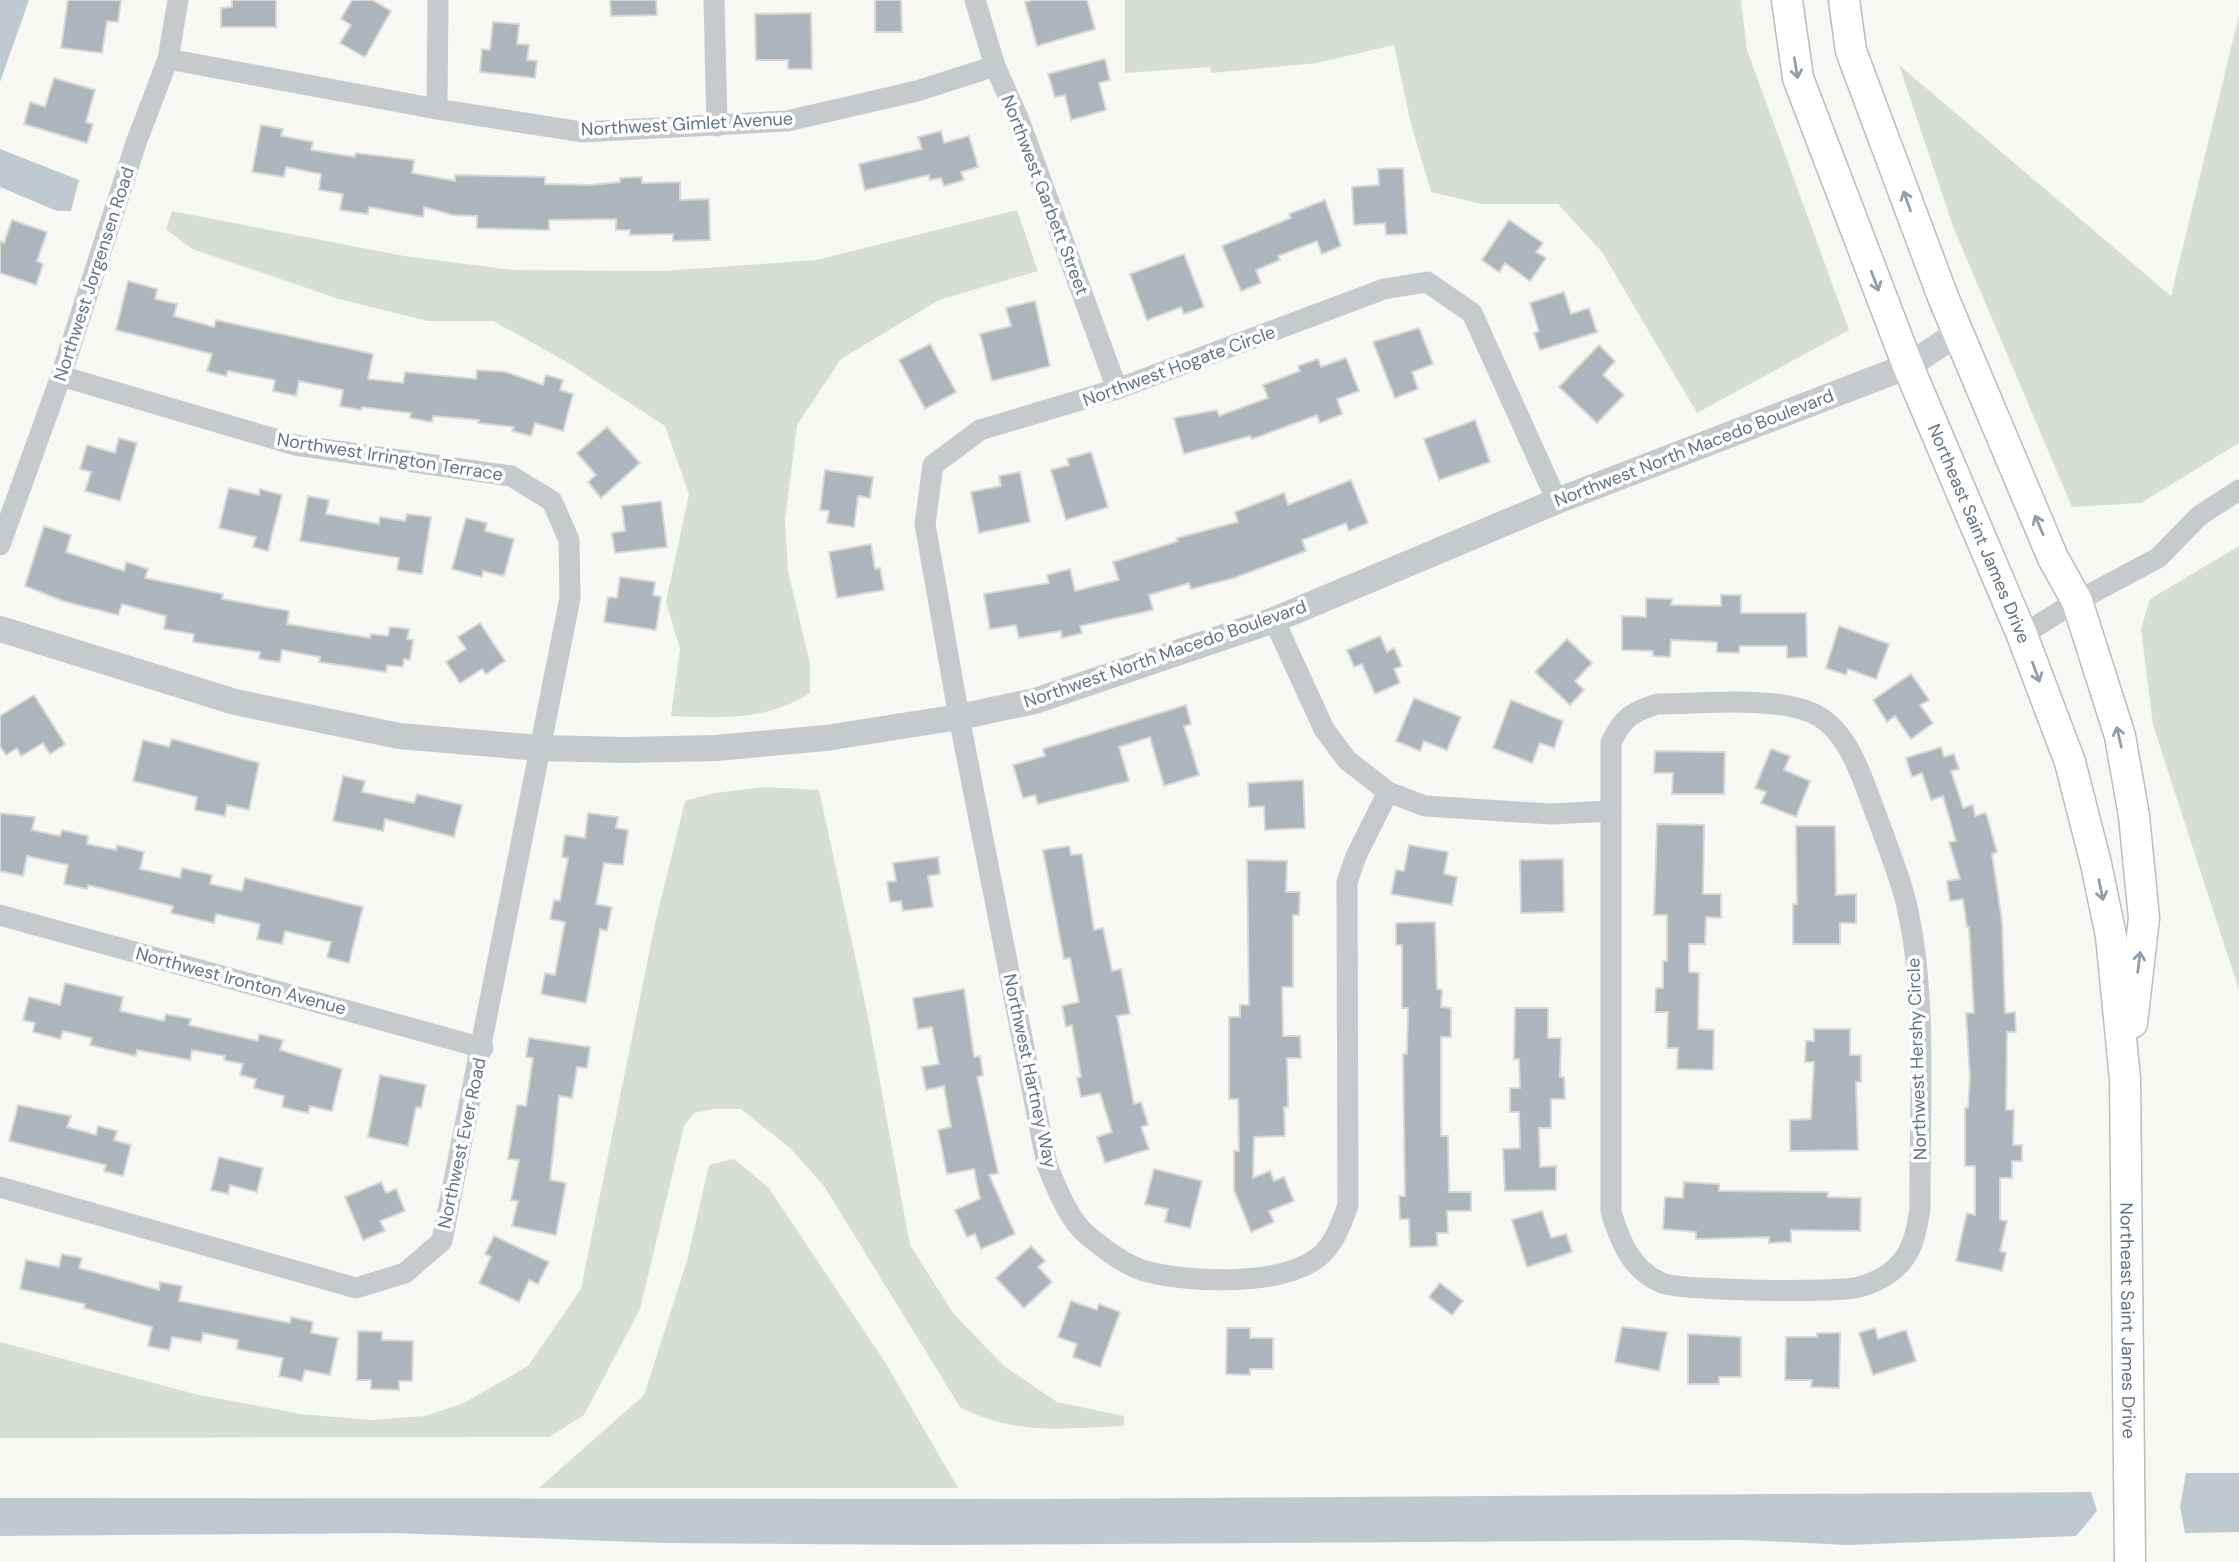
<svg xmlns="http://www.w3.org/2000/svg" width="2239" height="1562" viewBox="0 0 2239 1562" font-family="'DM Sans',sans-serif">
<style>
.green{fill:#d7dfd4}
.water{fill:#bfcad0}
.building{fill:#acb5bb;stroke:#d8d8d6;stroke-width:2}
.lines{fill:none;stroke-linecap:round;stroke-linejoin:round}
.secondary-casing{stroke:#b8bdc2;stroke-width:33}
.minor{stroke:#c6cacd;stroke-width:21}
.tertiary{stroke:#c6cacd;stroke-width:26}
.secondary{stroke:#fff;stroke-width:30}
.oneway{stroke:#929eab}
.labels{text-anchor:middle;dominant-baseline:central;stroke-width:7;stroke-linejoin:round;paint-order:stroke}
.street-label{font-size:18px;fill:#637587;stroke:#fff}
</style>
<rect width="100%" height="100%" fill="#f7f7f3"/>
<g class="green">
<path d="M1125,0h616l6,50 102,280 -152,83 -95,-161 -44,-48h-76l-51,-12 -20,-68 -17,-79 -77,18 -106,10 -1,-6 -85,6z"/>
<path d="M2239,15v428l-98,60 -69,4 -118,-278 -55,-164 272,231z"/>
<path d="M1017,210l21,61 -99,29 -98,59 -44,66 -12,95 3,51 22,93v29c-43,28 -90,25 -139,23l9,-67 -14,-47 23,-108 -24,-68 -100,-65 -72,-40h-65l-89,-22 -147,-50 -26,-20 6,-18 232,45 108,14 152,1 152,-11z"/>
<path d="M2239,546v444l-86,-265 -12,-96 9,-30z"/>
<path d="M766,787l53,3 48,222 43,233 43,68 51,53 53,36 67,14v10c-59,2 -110,10 -164,-19l-136,-221 -33,-37 -50,-40h-27l-20,4 -10,13 -44,183 -56,106 -35,22 -549,1v-96l199,53 102,19 69,6 55,-4 39,-13 64,-37 53,-77 74,-365 30,-123 29,-8z"/>
<path d="M734,1159l34,28 117,175 73,126h-419l105,-93 43,-134 22,-96z"/>
</g>
<g class="water">
<path d="M0,0h29l-29,82z"/>
<path d="M0,149l79,31 -8,31h-14l-57,-24z"/>
<path d="M2186,1473h53v59l-54,1 -5,-26z"/>
<path d="M2091,1492l6,19 -21,25 -229,9 -102,-5 -807,5 -272,-2 -275,-10 -391,3v-38l1045,1z"/>
</g>
<g class="building">
<path d="M68,0h53l-3,22 -11,-1 -5,32 -41,-5z"/>
<path d="M232,0h44v27h-55v-19l11,-1z"/>
<path d="M352,0h20l19,11 -26,46 -25,-14 11,-18 -10,-6z"/>
<path d="M610,0h46l1,15 -46,1z"/>
<path d="M875,0h26l1,32h-27z"/>
<path d="M1033,0h54l8,29 -58,17 -12,-44z"/>
<path d="M811,13l1,56h-24v-9h-32l-1,-46z"/>
<path d="M493,22l26,2 -2,20 12,1 -2,15 10,1 -2,17 -55,-6 2,-23 8,1z"/>
<path d="M1105,59l5,21 -11,3 7,27 -35,10 -6,-25 -10,2 -7,-23z"/>
<path d="M54,78l41,12 -9,32 7,2 -6,19 -63,-19 6,-22 15,5z"/>
<path d="M261,125l22,4 -2,7 32,6 -2,8 44,7 1,-4 58,7 -2,13 43,8v-6l90,2v7l45,1 30,-3v-4l22,-1v6l38,-1v18l29,-1 1,41 -37,1v-7l-43,1v-5h-14v-11l-67,1v10l-42,-1 -30,-1v-12l-24,-1 -29,-8 -1,10 -54,-10 -1,7 -28,-4 3,-16 -24,-4 2,-16 -35,-7 -2,10 -32,-5z"/>
<path d="M941,131l3,12 25,-7 9,31 -17,5 3,8 -20,6 -3,-8 -11,2 -1,-5 -64,15 -6,-26 63,-15 -4,-12z"/>
<path d="M1403,168l4,66 -21,1 -1,-12 -31,2 -2,-38 27,-2 -1,-16z"/>
<path d="M1325,200l16,46 -19,8 -5,-13 -39,15 2,4 -24,10 5,13 -20,8 -19,-45 69,-28 -2,-4z"/>
<path d="M12,220l35,12 -10,29 6,3 -7,21 -36,-12v-32l4,2z"/>
<path d="M1509,220l34,23 -7,9 10,6 -16,23 -25,-18 -6,9 -17,-12z"/>
<path d="M1184,254l20,53 -20,7 -3,-7 -34,13 -17,-46z"/>
<path d="M128,281l29,8 -2,10 22,5 -3,12 40,11 2,-7 157,34 -5,25 35,4 2,-11 71,7 1,-9 29,2 37,13 3,-10 17,5 -3,10 13,4 -10,37 -28,-8 -4,13 -19,-5 2,-4 -36,-4 1,-3 -46,-4 -1,6 -22,-4 1,-5 -49,-6 -1,3 -21,-4 3,-16 -44,-9 -3,15 -23,-5 2,-11 -47,-9 -2,5 -19,-5 5,-17 -96,-24z"/>
<path d="M1564,292l7,22 18,-6 8,24 -57,18 -6,-17 5,-2 -9,-28z"/>
<path d="M1035,301l15,65 -58,15 -12,-47 31,-8 -5,-18z"/>
<path d="M1419,328l14,36 -21,8 6,17 -23,9 -22,-56z"/>
<path d="M930,344l26,48 -31,17 -26,-49z"/>
<path d="M1599,345l16,16 -12,14 21,20 -27,28 -38,-36z"/>
<path d="M1346,358l13,33 -22,8 5,15 -22,9 -3,-8 -65,24 -2,-3 -66,18 -10,-36 43,-8 2,6 49,-18 -5,-13 37,-14 -2,-5 20,-7 3,8z"/>
<path d="M1475,420l15,42 -51,18 -15,-41z"/>
<path d="M607,427l33,36 -39,35 -13,-16 8,-7 -19,-22z"/>
<path d="M119,438l18,5 -17,58 -35,-10 6,-19 -11,-3 7,-24 28,8z"/>
<path d="M1091,452l17,55 -42,13 -15,-50 18,-5 -2,-6z"/>
<path d="M825,470l48,7 -3,21 -12,-2 -4,31 -27,-4 2,-12 -9,-1z"/>
<path d="M1020,472l10,50 -51,11 -8,-41 30,-6 -2,-10z"/>
<path d="M1351,480l17,43 -19,8 -3,-8 -44,17 4,11 -72,27 -43,11 -2,-6 -40,12 4,15 -73,16 2,7 -20,5 -1,-7 -42,7 -3,-13 -26,4 -6,-35 65,-11 -2,-8 23,-6 5,22 44,-11 -6,-18 65,-21 -1,-3 61,-16 -3,-10 49,-19 4,12z"/>
<path d="M229,488l30,7 1,-6 22,6 -14,56 -15,-4 3,-10 -37,-9z"/>
<path d="M308,496l21,4 -3,14 53,10 1,-7 25,4 2,-7 24,3 -9,57 -25,-4 2,-12 -99,-17z"/>
<path d="M661,501l6,46 -52,6 -3,-20 13,-2 -3,-25z"/>
<path d="M466,518l21,5 -2,8 29,8 -10,37 -21,-5 -1,6 -30,-8z"/>
<path d="M44,526l27,9 -5,17 58,19 2,-9 22,7 -3,9 78,16 -1,5 67,12 -2,13 83,14 1,-4 17,2 2,-9 19,2 -2,10 6,1 -3,20 -6,-1 -1,8 -16,-2 -1,7 -67,-10 1,-5 -38,-7 -2,12 -21,-3 1,-7 -67,-10 1,-8 -30,-5 2,-13 -44,-12 -4,11 -55,-14 -38,-15z"/>
<path d="M871,544l4,25 5,-1 4,22 -47,8 -8,-46z"/>
<path d="M620,577l35,5 -2,13 8,2 -5,33 -52,-8 4,-25 9,1z"/>
<path d="M1721,595h20v18h65l1,44 -20,1v-12h-47l-1,7 -22,-1v-10l-46,-2 -1,17 -17,-1v-5l-31,-1v-34l24,1v-19l26,1 -1,6 50,1z"/>
<path d="M480,623l25,38 -19,13 -4,-5 -22,14 -14,-21 20,-13 -8,-12z"/>
<path d="M1839,626l50,18 -13,35 -28,-10 -2,6 -20,-7z"/>
<path d="M1380,636l7,16 7,-4 8,18 -8,3 6,14 -25,11 -13,-30 -8,3 -7,-17z"/>
<path d="M1567,639l25,24 -17,18 9,9 -14,15 -35,-33z"/>
<path d="M1911,674l18,26 -9,5 13,18 -22,16 -16,-23 -8,6 -14,-22z"/>
<path d="M34,695l31,49 -15,10 -7,-11 -22,13 -4,-8 -11,7 -6,-9v-30z"/>
<path d="M1414,698l47,19 -14,33 -23,-9 -4,10 -24,-10z"/>
<path d="M1511,700l52,21 -9,27 -14,-5 -8,20 -39,-15z"/>
<path d="M1186,705l5,19 -7,2 15,49 -35,11 -14,-49 -31,10 10,34 -91,23 -3,-9 -12,3 -10,-33 32,-9 -2,-7z"/>
<path d="M172,739l87,24 -10,47 -22,-5 -2,11 -30,-6 2,-13 -64,-16 10,-41 26,7z"/>
<path d="M1941,747l3,10 10,-3 5,15 -8,2 12,37 10,-3 2,11 11,-3 11,39 -5,2 10,68 3,91 10,-1 1,20h-9l-1,78h8l-1,35h9v16h-10v17h-12v42l7,1 -7,30 6,2 -4,18 -46,-10 11,-48 8,2v-49h-10v-58h3l2,-30 -4,-65h8l-5,-86h-2l-4,-28 -13,2 -3,-20 13,-2 -11,-37 7,-1 -13,-45 -12,4 -9,-27 -10,4 -6,-19z"/>
<path d="M1771,749l19,7 -6,14 26,11 -14,36 -35,-14 5,-11 -11,-4z"/>
<path d="M1655,751l70,1 -1,42h-52l1,-21h-19z"/>
<path d="M343,776l22,5 -3,11 52,11 3,-9 45,11 -8,32 -69,-18 -2,12 -50,-10z"/>
<path d="M1303,780l2,48 -40,2 -1,-24 -15,1 -1,-24z"/>
<path d="M0,813l35,4 -3,13 28,6 2,-6 26,6 -1,8 29,6 1,-5 27,7 -4,17 40,9 2,-10 30,7 -2,9 32,7 3,-13 118,29 -14,56 -22,-6 4,-15 -46,-11 -3,13 -25,-5 3,-15 -44,-10 -2,9 -43,-10 2,-7 -85,-21 -1,4 -23,-5 4,-19 -41,-9 -4,20 -23,-5z"/>
<path d="M588,813l30,4 -2,11 12,2 -5,35 -19,-2 -8,41 16,3 -5,24 -7,-2 -14,74 -45,-9 4,-21 10,2 10,-53 -15,-3 4,-19 6,1 8,-43 -6,-1 3,-22 20,3z"/>
<path d="M1657,824l47,1 -1,69h18v24l-15,-1 -1,27h-16v28l10,1 -1,56 16,1 -1,40 -36,-1 1,-21h-11l1,-36h-13l1,-24h7v-27h4v-46h-13z"/>
<path d="M1796,826h39l1,69 20,-1v29h-16v21h-47v-40h4z"/>
<path d="M1409,845l39,7 -4,22 13,3 -5,28 -61,-11 5,-24 8,1z"/>
<path d="M1069,846l2,9 11,-1 12,76 9,-2 9,43 9,-2 9,45 -13,2 17,88 7,-2 7,23 -7,2 8,22 -44,14 -8,-26 15,-5 -12,-39 -19,4 -4,-19 4,-1 -9,-52 -6,2 -4,-21 17,-4 -9,-44 -6,1 -21,-109z"/>
<path d="M938,857l2,17 -12,2 5,31 -30,4 -2,-10 -11,1 -3,-20 9,-1 -3,-18z"/>
<path d="M1563,859l1,53 -43,1 -1,-53z"/>
<path d="M1247,860l40,1 -1,31h14l-1,23h-6v72h-11l1,49h17l1,22h-14l1,49h-4l1,29 -31,1 -1,41 17,-7 4,10 10,-4 10,24 -25,10 5,11 -23,10 -17,-42v-39h5l-1,-52h-9v-82h11v-12h9z"/>
<path d="M1435,922l2,67 5,1 -1,17 10,1v29h-10v99h7l1,56h22v19h-24l1,22h-11v13l-27,1 -1,-28h-9l-1,-23h6l-2,-142h4l1,-46h-6v-63h-6v-22z"/>
<path d="M65,983l58,14 -3,14 44,10 2,-7 25,5 -2,6 69,16 1,-7 24,6 -3,10 62,19 -10,42 -22,-5 -2,7 -26,-6 2,-11 -30,-8 2,-9 -16,-4 3,-11 -19,-4 1,-4 -33,-6 -2,10 -53,-10 -1,6 -46,-11 2,-7 -29,-7 -3,8 -27,-7 2,-9 -12,-3 6,-23 31,8z"/>
<path d="M964,989l10,68 6,-1 3,19 -6,2 21,96 -9,2 26,59 -34,15 -6,-15 -8,3 -12,-27 25,-11 -6,-30 -27,5 -9,-44 13,-3 -7,-41 -18,4 -4,-23 17,-3 -7,-37 -14,2 -5,-31z"/>
<path d="M1515,1008h33v30h13l-1,39h4l1,22h-14v29h-12l1,39 16,-1v24l-51,1 -2,-42 17,-1 -1,-36h-9v-24h10l-1,-29h-5z"/>
<path d="M1814,1029h36v26h11v27h-5l2,68 -68,1v-31l21,-1 3,-57h-9l1,-21h8z"/>
<path d="M529,1038l61,9 -3,21 -10,-1 -5,31 -13,-2 -9,84 16,3 -10,52 -44,-9 6,-25 -7,-1 8,-40 -11,-1 9,-54 9,1 7,-48 -7,-1z"/>
<path d="M380,1075l46,10 -5,23 -5,-1 -8,39 -40,-9z"/>
<path d="M18,1105l53,11 -4,11 29,8 2,-9 19,5 -3,9 17,5 -8,31 -19,-5 2,-6 -97,-24z"/>
<path d="M219,1157l44,11 -6,24 -27,-7 -2,9 -17,-4z"/>
<path d="M1154,1169l48,12 -12,47 -25,-6 3,-13 -23,-5z"/>
<path d="M381,1182l5,11 10,-4 9,22 -25,10 5,10 -22,9 -18,-43z"/>
<path d="M1684,1182l35,2v7l109,1v5l33,1 -1,33 -69,-1v12l-22,1v-6l-73,2v-7l-33,-3 2,-32 18,1z"/>
<path d="M1542,1211l9,27 15,-4 6,18 -45,15 -15,-47z"/>
<path d="M494,1236l55,26 -11,22 -9,-4 -10,22 -40,-19 12,-26 -6,-3z"/>
<path d="M1031,1246l14,15 -7,6 14,15 -28,26 -28,-30z"/>
<path d="M62,1254l20,4 -3,10 80,22 1,-8 22,4 -3,15 111,22 1,-6 22,5 -2,11 27,5 -8,37 -25,-5 -3,11 -23,-5 4,-18 -46,-9 1,-9 -35,-7 -2,9 -29,-5 -3,13 -21,-4 4,-19 -68,-19 1,-4 -65,-15 6,-29 33,7z"/>
<path d="M1440,1283l23,18 -11,14 -23,-18z"/>
<path d="M1071,1301l26,9 2,-6 21,8 -20,55 -27,-10 4,-13 -19,-7z"/>
<path d="M1622,1327l45,5 -8,39 -44,-9z"/>
<path d="M1227,1328h23v10h23v31h-23v6l-24,-1z"/>
<path d="M1875,1328l3,11 28,-9 10,31 -43,14 -14,-42z"/>
<path d="M358,1331l24,1v8l31,1 -1,40h-13v9l-28,-1v-9h-14z"/>
<path d="M1817,1333h23l-1,55 -28,-1 1,-7h-27l1,-43h31z"/>
<path d="M1688,1334l53,3v40h-22v7h-31z"/>
</g>
<g class="lines">
<g class="secondary-casing">
<g id="secondary">
<path id="s1" d="M1787,0l11,78 110,288 114,269 48,127 26,102 15,72 14,143 5,483"/>
<path d="M1844,0l7,51 92,246 110,261 24,43 43,135 14,80 10,102 -12,105"/>
</g>
</g>
<g class="minor">
<path d="M714,0l3,126"/>
<path d="M975,0l20,66 24,54 98,269"/>
<path d="M168,59l269,50 145,23 205,-11 130,-30 78,-25"/>
<path d="M437,109l1,-109"/>
<path d="M0,545l61,-169 75,-233 32,-84 10,-59"/>
<path d="M1274,620l50,109 23,31 41,32 37,14 126,8 60,-3"/>
<path d="M2022,635l55,-34 81,-43 41,-42 40,-26"/>
<path d="M1657,704c45,0 111,-8 153,8 35,14 49,57 61,89 11,30 23,60 32,90 26,91 16,222 17,318 -4,26 -8,49 -32,65 -7,5 -20,11 -29,13 -20,6 -179,4 -197,-4 -31,-13 -42,-42 -51,-71v-469c11,-25 21,-31 46,-39z"/>
<path d="M1388,792l-32,64 -9,26 1,323c-7,20 -14,41 -32,54 -38,27 -127,24 -171,12 -21,-6 -42,-23 -59,-37 -19,-17 -29,-46 -39,-69l-88,-448 -34,-193 8,-59 47,-35 137,-41 267,-100 43,-7 45,31 85,188"/>
<path d="M0,915l483,133"/>
<path d="M0,1187l356,101 49,-15 37,-32 128,-643 -1,-58 -17,-39 -41,-25 -216,-31 -234,-69"/>
</g>
<path class="tertiary" d="M0,629l235,73 164,34 140,12 87,2 90,-2 110,-10 133,-21 76,-16 239,-81 283,-119 351,-135 50,-33"/>
<use href="#secondary" class="secondary"/>
</g>
<defs><path id="oneway-shaft" d="M-6 0H5M1.5-3L5.5 0L1.5 3" fill="none" stroke-width="1.6" stroke-linecap="round" stroke-linejoin="round" transform="scale(1.75)"/></defs>
<g class="oneway">
<use href="#oneway-shaft" transform="translate(1796 68) rotate(81)"/>
<use href="#oneway-shaft" transform="translate(1907 201) rotate(-110)"/>
<use href="#oneway-shaft" transform="translate(1875 281) rotate(69)"/>
<use href="#oneway-shaft" transform="translate(2039 525) rotate(-113)"/>
<use href="#oneway-shaft" transform="translate(2036 672) rotate(70)"/>
<use href="#oneway-shaft" transform="translate(2119 737) rotate(-103)"/>
<use href="#oneway-shaft" transform="translate(2101 890) rotate(78)"/>
<use href="#oneway-shaft" transform="translate(2139 962) rotate(-83)"/>
</g>
<g class="labels">
<g class="street-label">
<text transform="translate(687 124) rotate(-3)">Northwest Gimlet Avenue</text>
<text transform="translate(1045 195) rotate(69)">Northwest Garbett Street</text>
<text transform="translate(94 274) rotate(-72)">Northwest Jorgensen Road</text>
<text transform="translate(1179 366) rotate(-20)">Northwest Hogate Circle</text>
<text transform="translate(1694 448) rotate(-21)">Northwest North Macedo Boulevard</text>
<text transform="translate(390 457) rotate(9)">Northwest Irrington Terrace</text>
<text stroke="none"><textPath href="#s1" startOffset="569">Northeast Saint James Drive</textPath></text>
<text transform="translate(1165 654) rotate(-19)">Northwest North Macedo Boulevard</text>
<text transform="translate(241 981) rotate(15)">Northwest Ironton Avenue</text>
<text transform="translate(1917 1059) rotate(-92)">Northwest Hershy Circle</text>
<text transform="translate(1030 1071) rotate(78)">Northwest Hartney Way</text>
<text transform="translate(462 1143) rotate(-78)">Northwest Ever Road</text>
<text stroke="none"><textPath href="#s1" startOffset="1379">Northeast Saint James Drive</textPath></text>
</g>
</g>
</svg>
